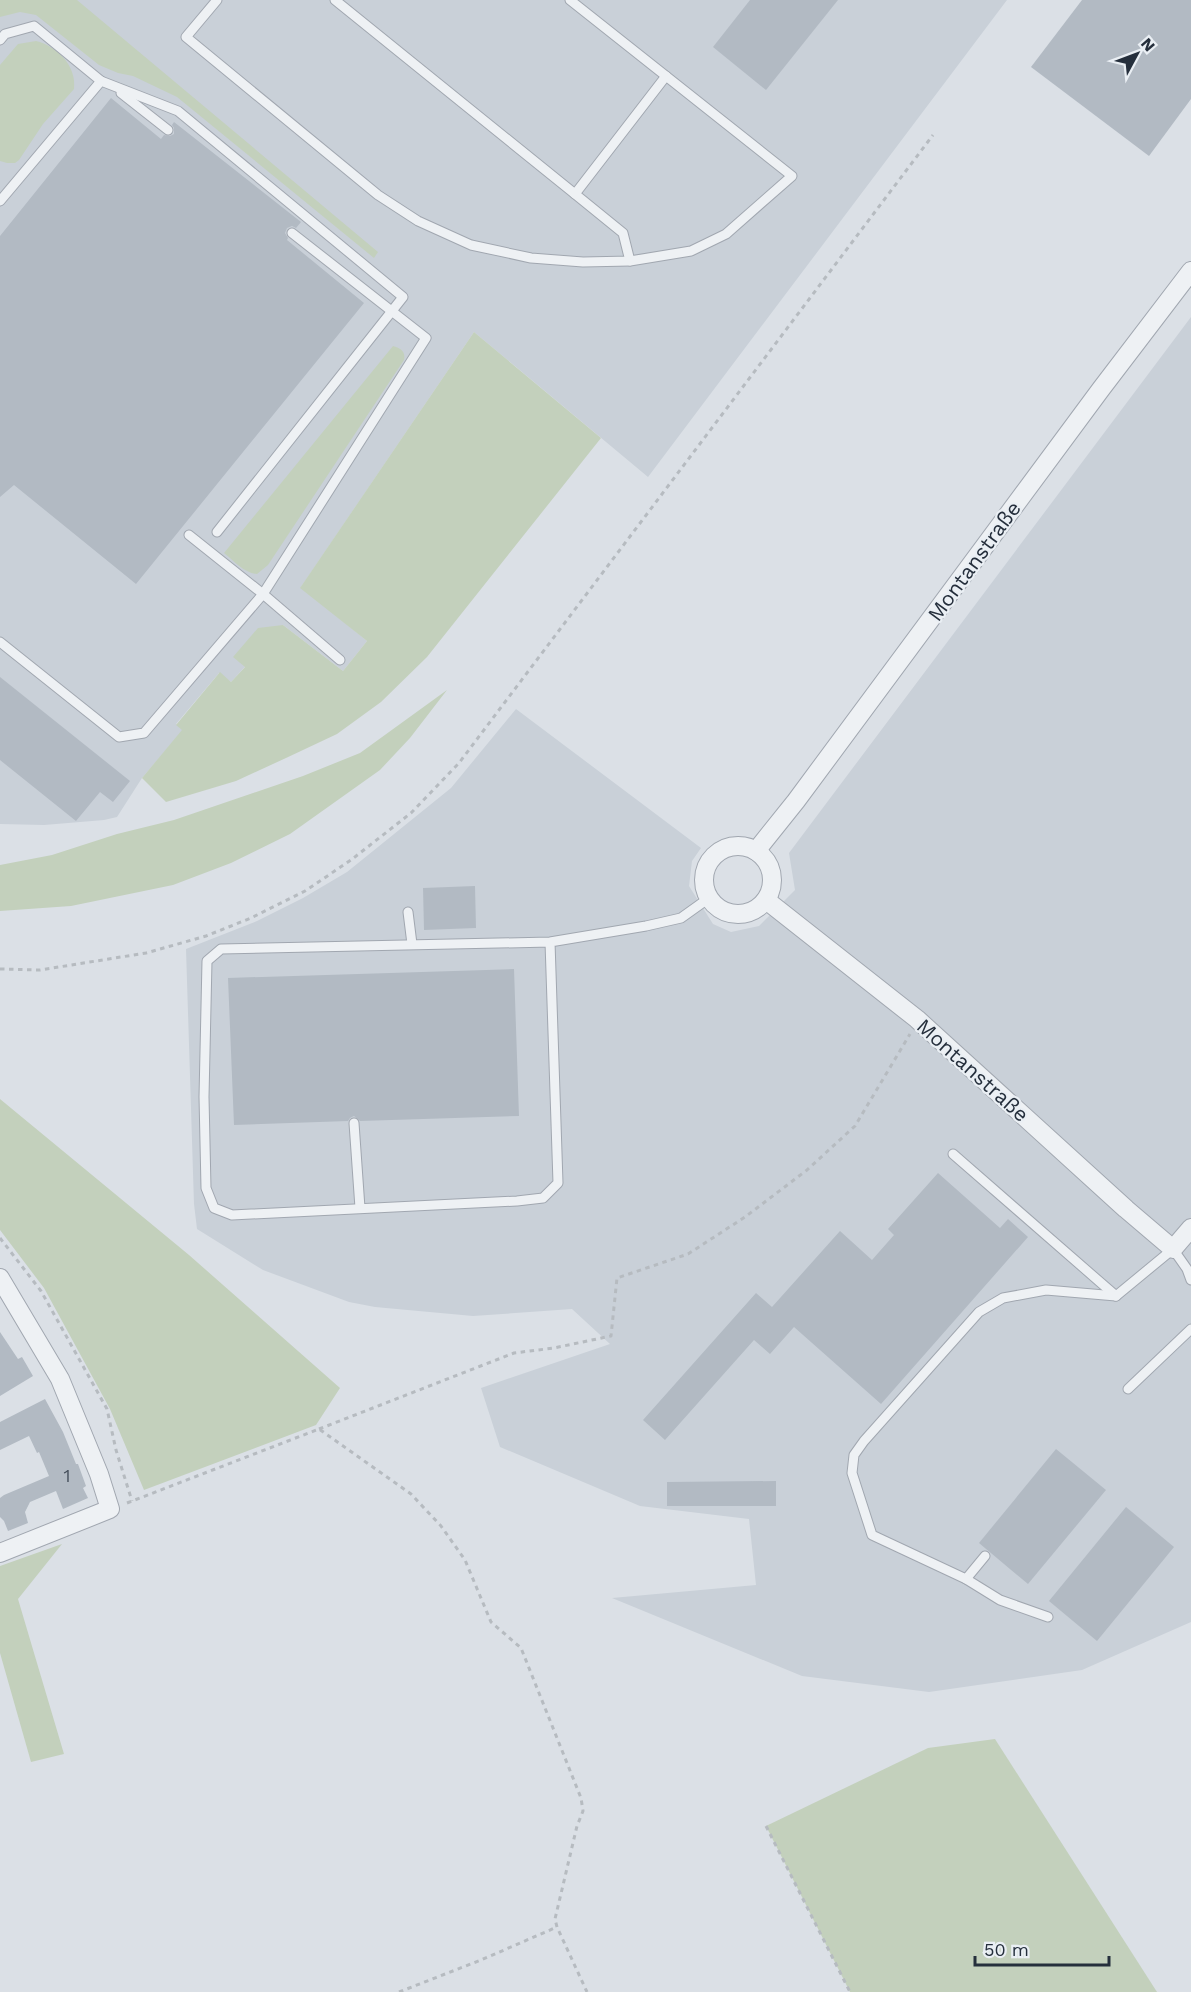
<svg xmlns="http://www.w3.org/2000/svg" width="1191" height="1992" viewBox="0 0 1191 1992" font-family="'Work Sans',sans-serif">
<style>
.built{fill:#c9d0d8}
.green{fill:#c3d0bc}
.building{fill:#b2bac3}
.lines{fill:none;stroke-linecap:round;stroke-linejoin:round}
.lane-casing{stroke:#a1a7b0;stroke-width:11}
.street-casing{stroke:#a1a7b0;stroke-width:20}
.path{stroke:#b6bbc0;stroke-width:3;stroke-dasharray:4.5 4.5;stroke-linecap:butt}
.lane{stroke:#eef1f4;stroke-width:9}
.street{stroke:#eef1f4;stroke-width:18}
.labels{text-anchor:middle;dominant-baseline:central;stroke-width:4.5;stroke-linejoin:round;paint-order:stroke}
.number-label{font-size:18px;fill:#48525e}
.street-label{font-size:21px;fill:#252f3c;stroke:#eaeff4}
</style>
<rect width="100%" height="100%" fill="#dbe0e6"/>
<g class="built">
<path d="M0,0h1007l-359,477 -174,-145 -173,255 66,54 -24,30 -60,-46 -52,57 -12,-9 -43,51 7,6 -41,48 -25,39 -13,3 -60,5 -44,-1z"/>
<path d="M1191,317v1305l-109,48 -153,22 -127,-16 -190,-78 144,-13 -7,-66 -109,-13 -140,-59 -19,-59 129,-44 -38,-35 -99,7 -98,-9 -26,-5 -86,-32 -66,-41 -3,-25 -8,-255 71,-28 46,-23 44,-26 104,-84 65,-79 185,139 -9,13 -3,25 24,38 18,8 28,-6 36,-36 -6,-37z"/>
</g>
<g class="green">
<path d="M0,0h77l301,252 -4,6 -197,-161 -44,-21 -15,-3 -19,-8 -63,-50 -16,-3 -20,5z"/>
<path d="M36,41c21,5 41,25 38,48l-31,35 -24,36 -4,3h-8l-7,-2v-96l18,-21z"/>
<path d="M474,332l127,106 -174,219 -46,45 -44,32 -51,24 -50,23 -70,21 -24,-24 40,-48 -6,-5 44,-53 11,10 14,-15 -12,-10 25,-29 25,-3 60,46 24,-30 -67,-53z"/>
<path d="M393,346c7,2 13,5 11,14l-136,205 -11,9c-13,-1 -23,-13 -33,-21z"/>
<path d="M447,690l-37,48 -30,32 -90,64 -59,29 -58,22 -102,21 -71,5v-46l52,-10 65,-21 57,-14 129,-44 57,-23z"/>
<path d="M0,1099l189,156 151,133 -24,37 -172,65 -34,-81 -66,-121 -44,-58z"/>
<path d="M62,1544l-44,55 46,155 -33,8 -31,-109v-87z"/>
<path d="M995,1739l162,253h-307l-84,-166 162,-78z"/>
</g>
<g class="building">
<path d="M750,0h88l-72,90 -53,-43z"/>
<path d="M1082,0h109v99l-42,57 -118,-89z"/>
<path d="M111,98l50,41 3,-4 6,1 4,-2v-6l-2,-3 2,-3 127,100 -5,6 -4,-2 -5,2 -2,5 3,5 -1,2 77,63 -228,281 -122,-99 -14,12v-261z"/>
<path d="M0,677l130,104 -17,21 -13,-10 -24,29 -76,-61z"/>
<path d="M475,886l1,42 -52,2 -1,-42z"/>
<path d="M514,969l5,147 -159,5 -6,-5 -4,2 -2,3 -114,4 -6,-147z"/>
<path d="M938,1173l62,55 8,-9 20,18 -147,167 -87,-77 -24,27 -16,-14 -89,100 -22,-20 113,-127 16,14 68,-76 32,29 22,-25 -6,-6z"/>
<path d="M0,1332l18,27 4,-2 11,19 -33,20z"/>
<path d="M45,1399l18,33 13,32h2l8,22 -3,2 5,10 -25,11 -7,-18 -26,11 -5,10 3,11 -20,8 -4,-10 -4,-4v-19l4,-3 45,-19 -10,-24 -2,1 -8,-17 -29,14v-28z"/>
<path d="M1056,1449l50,41 -78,94 -49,-41z"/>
<path d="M776,1481v25h-109v-24z"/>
<path d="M1126,1507l48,40 -77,94 -48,-40z"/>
</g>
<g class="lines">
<g class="lane-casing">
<g id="lane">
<path d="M217,0l-31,37 192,158 40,26 53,24 60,13 52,4 47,-1 61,-10 35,-17 66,-58 -222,-176"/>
<path d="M335,0l240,194"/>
<path d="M0,40l5,-6 29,-8 67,55"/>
<path d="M121,93l47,37"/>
<path d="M0,201l101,-120 77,30 225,186 -186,235"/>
<path d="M630,261l-7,-28 -48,-39 91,-118"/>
<path d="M189,535l74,59 77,66"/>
<path d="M0,642l119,95 25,-4 119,-139 163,-256 -134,-105"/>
<path d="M408,912l4,32"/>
<path d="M550,942l8,241 -15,15 -26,3 -285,14 -18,-7 -8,-20 -2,-91 3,-136 14,-12 329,-7 96,-16 35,-8 28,-20"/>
<path d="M354,1123l6,85"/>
<path d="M953,1154l163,142 57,-47 14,20 4,11"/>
<path d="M1128,1389l63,-60"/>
<path d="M985,1556l-19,23 -94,-44 -20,-62 2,-18 10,-14 115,-129 24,-14 43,-8 70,6"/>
<path d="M966,1579l34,21 48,17"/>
</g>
</g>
<g class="street-casing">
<g id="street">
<circle cx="738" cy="880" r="34"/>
<path d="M756,851l40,-50 305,-412 90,-118"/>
<path d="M766,900l151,119 209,190 47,40 18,-21"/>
<path d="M0,1278l60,101 39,95 11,35 -110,44"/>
</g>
</g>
<g class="path">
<path d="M0,969l40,1 106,-17 60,-17 45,-18 54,-27 46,-31 60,-47 48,-50 474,-628"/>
<path d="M0,1238l41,53 66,118 9,41 16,51"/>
<path d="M319,1429l195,-76 40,-5 57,-12 6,-58 71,-24 57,-37 62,-47 48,-44 55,-92"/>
<path d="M127,1503l192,-74 92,65 30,32 24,34 26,62 30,26 60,150 2,13 -6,15 -22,93 2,8 30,65"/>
<path d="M766,1826l84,166"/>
<path d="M399,1992l82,-32 76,-33"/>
</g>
<use href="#lane" class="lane"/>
<use href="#street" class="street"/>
</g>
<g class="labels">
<g class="number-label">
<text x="67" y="1475">1</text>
</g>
<g class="street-label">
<text transform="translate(974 561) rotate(-54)">Montanstraße</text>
<text transform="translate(973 1070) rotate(42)">Montanstraße</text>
</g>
</g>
<g transform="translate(1137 54) rotate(49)" stroke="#eaeff4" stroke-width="4.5" paint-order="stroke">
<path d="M0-4.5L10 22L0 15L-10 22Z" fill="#252f3c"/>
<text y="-9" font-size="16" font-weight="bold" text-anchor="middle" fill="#252f3c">N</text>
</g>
<path d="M975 1956v9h134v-9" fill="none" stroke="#252f3c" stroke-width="3"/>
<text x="984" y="1956" font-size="18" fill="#252f3c" stroke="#eaeff4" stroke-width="4.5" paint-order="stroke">50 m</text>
</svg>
